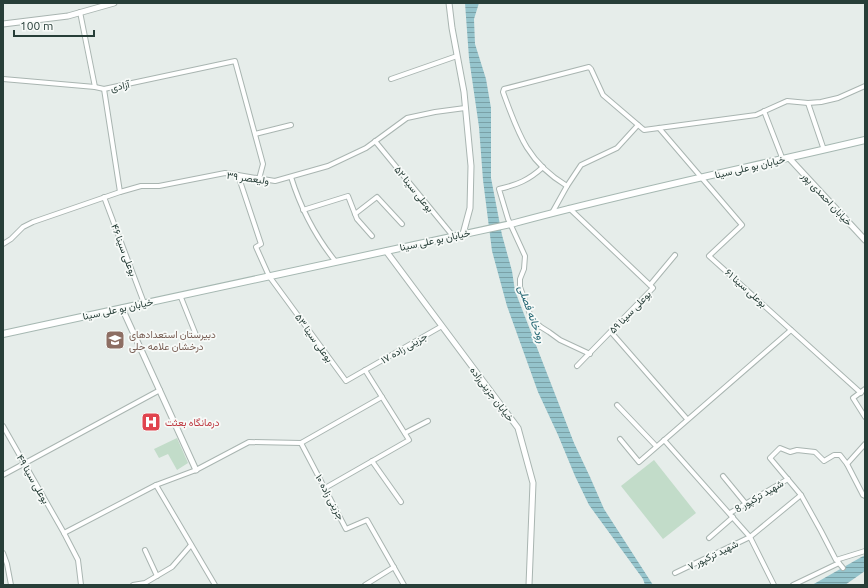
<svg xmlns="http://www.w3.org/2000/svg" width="868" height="588" viewBox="0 0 868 588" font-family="Ubuntu,Vazirmatn,sans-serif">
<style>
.green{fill:#c2dcc9}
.water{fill:url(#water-rules)}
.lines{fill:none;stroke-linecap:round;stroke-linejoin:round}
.minor-casing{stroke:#a9b5b1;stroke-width:6}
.tertiary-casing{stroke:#a9b5b1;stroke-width:7}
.secondary-casing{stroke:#a6b8b2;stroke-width:8}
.minor{stroke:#fff;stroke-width:4}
.tertiary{stroke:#fff;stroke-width:5}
.secondary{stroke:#fff;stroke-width:6}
.labels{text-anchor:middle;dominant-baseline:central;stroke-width:3.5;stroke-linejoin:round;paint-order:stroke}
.street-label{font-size:10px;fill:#273e38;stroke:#f7faf8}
.education-label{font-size:10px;fill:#785e54;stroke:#f7faf8;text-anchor:start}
.health-label{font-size:10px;fill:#be3a42;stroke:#f7faf8;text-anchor:start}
.water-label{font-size:11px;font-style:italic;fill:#276874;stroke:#f7faf8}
</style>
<defs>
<pattern id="water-rules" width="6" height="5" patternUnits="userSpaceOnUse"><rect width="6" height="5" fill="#95c4cc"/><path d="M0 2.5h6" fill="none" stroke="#7aa1a7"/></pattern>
</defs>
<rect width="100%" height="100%" fill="#e6edea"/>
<g class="green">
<path d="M177,438l11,25 -11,7 -9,-16 -9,4 -5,-9z"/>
<path d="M654,460l42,53 -33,26 -42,-53z"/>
</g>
<g class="water">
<path d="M465,3h14l-5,16 1,25 11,35 5,29v70l11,57 10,36 3,20 59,152 16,34 14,32 49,76h-8l-2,-6 -54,-74 -14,-29 -17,-41 -20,-43 -31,-86 -15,-55 -9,-71 -4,-53 -10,-69z"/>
<path d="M865,555v16l-20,14h-33z"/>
</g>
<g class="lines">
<g class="minor-casing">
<g id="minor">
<path d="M80,12l15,75"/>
<path d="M3,79l92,8 9,2 131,-28 28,103 -4,15"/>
<path d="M391,79l66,-23"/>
<path d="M104,89l16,103"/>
<path d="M808,103l16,47"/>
<path d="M764,111l19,49"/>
<path d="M659,128l83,97 -33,31 152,137"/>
<path d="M255,134l36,-9"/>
<path d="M375,141l78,95"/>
<path d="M543,167c-14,13 -26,18 -44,22l9,30 17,37 -1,13 -4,10v8l10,27 3,6 8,7 8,5 11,8 30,14"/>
<path d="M238,175l23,69 -5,3 13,29 77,105 96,-55"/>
<path d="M291,177c10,32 23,58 45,85"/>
<path d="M567,186c-40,-24 -49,-53 -64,-94l1,-3 85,-22 2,2 12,26 41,35 112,-15 31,-14 21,2 13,-1 17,-4 27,-12"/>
<path d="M104,197l40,106"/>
<path d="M569,208l84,80 -76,78"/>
<path d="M303,210l45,-14 9,23 15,17"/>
<path d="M552,213l15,-27 14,-21 36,-17 21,-23"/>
<path d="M355,214l22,-17 25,27"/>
<path d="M3,244l8,-5 12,-12 10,-5 87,-30 21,-6h18l66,-13 13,2 37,6 53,-15 38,-18 41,-30 28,-6 30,-4"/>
<path d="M650,285l25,-30"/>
<path d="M180,295l16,40"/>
<path d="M611,332l76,87"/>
<path d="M865,389l-12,9 12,19"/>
<path d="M617,405l39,41"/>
<path d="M3,426l61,107 14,27 3,25"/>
<path d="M405,433l23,-12"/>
<path d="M620,439l19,23 152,-132"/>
<path d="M664,440l86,97 24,48"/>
<path d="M301,443l45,86 21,-9 37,65"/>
<path d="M372,461l29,41"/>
<path d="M847,464l18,-20"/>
<path d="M3,475l157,-85"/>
<path d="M723,476l23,28"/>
<path d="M156,485l59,100"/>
<path d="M325,488l84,-48 -44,-70"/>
<path d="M865,496l-2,-1 -16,-31 -7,-9h-6l-10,6 -9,-9 -18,-2 -7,2 -10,-4 -10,10 31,37 20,36 15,29 29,-9"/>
<path d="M730,513l58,-34"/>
<path d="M64,533l92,-48 40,-15 53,-28 52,1 81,-46"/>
<path d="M709,538l24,-21"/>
<path d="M145,550l12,26"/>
<path d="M3,553l4,11 4,21"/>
<path d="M838,562l5,6"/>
<path d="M675,573l75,-36 51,-42"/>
<path d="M133,585l12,-2 27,-16 19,-22"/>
<path d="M365,585l29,-18"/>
<path d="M793,585l46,-22"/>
</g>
</g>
<g class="tertiary-casing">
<g id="tertiary">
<path d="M449,3l3,25 12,64 7,74 -1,42 -7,26"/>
<path d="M3,24l65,-8 46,-13"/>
<path d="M789,158l76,82"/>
<path d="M386,251l132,177 15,55 -4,102"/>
<path d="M122,308l74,162"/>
</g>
</g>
<g class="secondary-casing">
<path id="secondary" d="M3,334l508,-110c117,-32 236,-56 354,-84"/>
</g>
<use href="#minor" class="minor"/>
<use href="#tertiary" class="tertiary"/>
<use href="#secondary" class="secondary"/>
</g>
<defs>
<g id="school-square" transform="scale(1)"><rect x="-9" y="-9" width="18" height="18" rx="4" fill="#8d6e63" stroke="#f7faf8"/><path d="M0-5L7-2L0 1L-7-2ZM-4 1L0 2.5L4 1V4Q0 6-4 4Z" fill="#fff"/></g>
<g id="hospital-square" transform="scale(1)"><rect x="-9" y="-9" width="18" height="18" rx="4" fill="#e0444e" stroke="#f7faf8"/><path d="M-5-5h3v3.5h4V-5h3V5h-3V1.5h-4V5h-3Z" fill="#fff"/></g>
</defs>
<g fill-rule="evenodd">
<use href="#school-square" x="115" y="340"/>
<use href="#hospital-square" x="151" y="422"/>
</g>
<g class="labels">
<g class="street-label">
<text transform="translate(120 86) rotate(-12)">آزادی</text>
<text transform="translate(750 167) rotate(-13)">خیابان بو علی سینا</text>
<text transform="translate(248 178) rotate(8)">ولیعصر ۳۹</text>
<text transform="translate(414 189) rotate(51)">بوعلی سینا ۵۲</text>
<text transform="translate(827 199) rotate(47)">خیابان احمدی پور</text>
<text transform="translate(435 240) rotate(-12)">خیابان بو علی سینا</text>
<text transform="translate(124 250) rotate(69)">بوعلی سینا ۴۶</text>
<text transform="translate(746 288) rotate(42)">بوعلی سینا ۶۱</text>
<text transform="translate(118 309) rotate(-12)">خیابان بو علی سینا</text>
<text transform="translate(630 312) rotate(-46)">بوعلی سینا ۵۹</text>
<text transform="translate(314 338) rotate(54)">بوعلی سینا ۵۳</text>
<text transform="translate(404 348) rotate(-30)">جزینی زاده ۱۷</text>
<text transform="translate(492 394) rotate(53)">خیابان جزینی‌زاده</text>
<text transform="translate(33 479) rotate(60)">بوعلی سینا ۴۹</text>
<text transform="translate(759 496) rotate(-30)">شهید ترکپور 8</text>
<text transform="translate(330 497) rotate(62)">جزینی زاده ۱۰</text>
<text transform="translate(713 555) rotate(-26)">شهید ترکپور ۷</text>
</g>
<g class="education-label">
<text x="129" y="334">دبیرستان استعدادهای<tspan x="129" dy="12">درخشان علامه حلی</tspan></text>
</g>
<g class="health-label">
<text x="165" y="422">درمانگاه بعثت</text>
</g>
<g class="water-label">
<text transform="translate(532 314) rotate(70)">رودخانه فصلی</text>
</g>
</g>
<rect width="868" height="588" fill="none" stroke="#273e38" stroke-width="8"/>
<path d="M14 30v6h80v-6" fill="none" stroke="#273e38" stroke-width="2"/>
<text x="20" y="30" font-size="12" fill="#273e38" stroke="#f7faf8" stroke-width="3" paint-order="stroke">100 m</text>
</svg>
